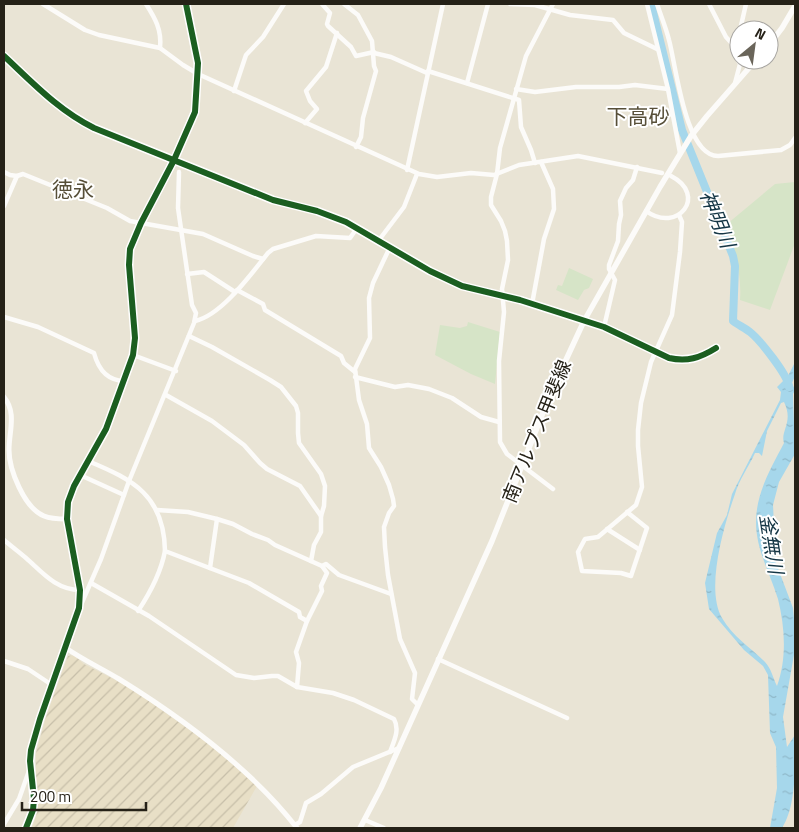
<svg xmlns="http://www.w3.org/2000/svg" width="799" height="832" viewBox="0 0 799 832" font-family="'Titillium Web','Noto Sans JP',sans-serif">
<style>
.industrial{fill:url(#industrial-furrows)}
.green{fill:#d6e4c7}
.water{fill:url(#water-ripples);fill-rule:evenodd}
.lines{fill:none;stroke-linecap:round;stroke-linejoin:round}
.river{stroke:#a6d7eb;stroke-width:8}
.minor{stroke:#fcfbf9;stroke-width:4.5}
.tertiary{stroke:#fcfbf9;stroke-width:5}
.secondary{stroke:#fcfbf9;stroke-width:5.5}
.cycleway-casing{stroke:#fff;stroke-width:9}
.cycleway{stroke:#1b5e20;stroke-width:6}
.labels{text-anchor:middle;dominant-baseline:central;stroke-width:4;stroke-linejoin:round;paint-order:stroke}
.street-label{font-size:19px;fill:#252117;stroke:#fff}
.water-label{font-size:20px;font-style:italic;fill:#153645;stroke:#fff}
.quarter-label{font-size:21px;fill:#574f38;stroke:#fff}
</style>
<defs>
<pattern id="industrial-furrows" width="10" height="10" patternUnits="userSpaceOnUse" patternTransform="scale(1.25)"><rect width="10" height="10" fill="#e8dfc6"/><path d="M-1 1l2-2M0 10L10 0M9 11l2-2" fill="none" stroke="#c7bfa9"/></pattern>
<pattern id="water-ripples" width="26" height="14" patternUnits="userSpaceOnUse" patternTransform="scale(1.25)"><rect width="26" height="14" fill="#a6d7eb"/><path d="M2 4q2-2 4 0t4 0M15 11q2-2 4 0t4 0" fill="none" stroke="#8fb8c9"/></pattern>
</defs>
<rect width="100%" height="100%" fill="#e9e4d5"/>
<path class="industrial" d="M74,655l10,9 47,24 81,58 45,40 -24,42h-201l4,-12 2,-16 -2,-21v-26l10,-36 22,-61z"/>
<g class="green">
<path d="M795,182v61l-25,67 -30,-10c2,-27 -6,-50 -13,-76l48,-40z"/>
<path d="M569,268l24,11 -4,9 -5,2 -6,10 -22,-10 2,-5 4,1z"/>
<path d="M468,322l32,10 -5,52 -24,-10 -36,-19 5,-30 20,3 7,-2z"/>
</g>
<path class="water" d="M795,362v14l-3,7 3,7 -2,4 2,60 -16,28 -6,23 3,58 17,45 2,20v21l-12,68 4,30 8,-12c0,28 2,70 -13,93h-12l7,-40 -1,-41 -6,-14 -2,-58 -5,-9 -19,-16 -35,-41 -4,-26 12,-50 10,-18 5,-21 48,-94 1,-8 -4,-5 11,-11zM784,402c10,20 -4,29 0,41 -13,25 -28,50 -28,79 0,28 14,51 22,77 7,29 9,59 -1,87 -4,-8 -6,-18 -12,-24 -15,-15 -32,-25 -43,-44 -17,-29 2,-93 13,-124 4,-14 14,-28 20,-41h4l3,3 5,-25 14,-28z"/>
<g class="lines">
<path class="river" d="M651,4l31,126 51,126 2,10 -2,55c5,4 12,7 17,11 10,8 38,43 39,55"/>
<g class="minor">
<path d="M43,4l42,26 14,5 61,13 23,17 15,9 221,100 18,3 34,-4 23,2 25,-10 59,-9 84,17"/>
<path d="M146,4c9,14 16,26 14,44"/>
<path d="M322,4l8,9 -3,11 1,2 23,21 5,9 18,-4"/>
<path d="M344,4l14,11 14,26 2,25 2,5 -13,47 -2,19 -5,10"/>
<path d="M510,4l25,1 35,10 43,5 11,13 33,16"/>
<path d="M553,4l-27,52 -26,92 -3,26 -6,23v8l10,16 4,10 2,10 1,19 -6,29 2,23 -5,49 1,81 7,12 46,35"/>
<path d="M647,4l21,85 12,64"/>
<path d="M657,4c4,12 9,24 12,36 7,25 16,116 49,116l63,-6 9,-5 5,-7"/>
<path d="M709,4l17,33 10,11"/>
<path d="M740,30l6,-26"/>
<path d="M374,53l17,4 36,16"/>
<path d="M428,71l91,29 2,27 10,23 4,13"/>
<path d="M467,83l21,-79"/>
<path d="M735,83l5,-19 -5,-9 4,-19"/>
<path d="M516,89l19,3 41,-5h43l16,-2 33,4"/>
<path d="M234,91l12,-36 17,-18 21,-33"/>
<path d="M305,123l12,-14 -7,-8 -4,-10 20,-24 11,-34"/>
<path d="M407,170l36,-166"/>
<path d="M4,172l6,3 7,1"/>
<path d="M4,206l13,-30 6,-2 84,34 23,13 73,13 50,22 10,3"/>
<path d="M646,211c32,23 62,-16 25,-35"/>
<path d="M379,240l25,-33 13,-33"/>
<path d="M390,247l-17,36 -4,15 1,40 -15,31 4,31 8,24 2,24 12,19 8,18 4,14 1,7 -5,7 -5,14 1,20 3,28 12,64 15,34 -3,26 6,6"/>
<path d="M187,274l17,-2 31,20"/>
<path d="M237,290l26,14 2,6 76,46 3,7 11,9"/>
<path d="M532,304l12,-65 10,-30 -1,-20 -12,-27"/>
<path d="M4,317l34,10 56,26c4,15 13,28 31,28"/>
<path d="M195,321c27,-6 56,-47 73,-68l5,-4 43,-13 34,2 7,-10"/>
<path d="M584,321c7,2 15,4 22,7 23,9 50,30 74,32 13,2 26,-5 36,-12"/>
<path d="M604,327l11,-47 -6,-11v-4l9,-24 1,-17 2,-9 -1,-14 6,-13 7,-8 4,-13"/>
<path d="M189,336l23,11 58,33 11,7 15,19 2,7v20l1,10 22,31 4,12 -1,20 -3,10"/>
<path d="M133,355l43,16"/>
<path d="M355,377l40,10 13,-2 21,4 23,9 29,19 18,5"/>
<path d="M166,395l46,26 32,24 16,18 7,6 33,17 21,30v16l-7,13 -3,16"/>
<path d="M88,461c46,19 76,35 77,90l84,32 50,29 1,5 7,4"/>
<path d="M80,475l44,20"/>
<path d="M157,510l31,2 29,7 16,5 19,10 16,6 7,5 47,21 5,7 -6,13 1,5 -15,30 -11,31 3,11 -2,24"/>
<path d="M627,512l20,16 -16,48 -10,-3 -39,-2 -4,-19 7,-13 13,-2 38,-32 6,-18 -4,-41v-16l3,-27 10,-41 21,-47 8,-63 2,-30 -3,-7"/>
<path d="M607,529l33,21"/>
<path d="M4,540c7,6 15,12 22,18 16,14 30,32 54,32"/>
<path d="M322,566l4,-2 13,11 52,19"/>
<path d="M210,568l7,-49"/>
<path d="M91,583l58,33 87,59 18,3 18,-2h6l19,11 36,6 21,7 40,19c6,11 0,22 -4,33"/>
<path d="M80,607l21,-48 28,-78 65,-158 2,-10 -4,-8 -14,-97 1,-36"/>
<path d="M138,611c12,-18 23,-39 27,-60"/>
<path d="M438,659l129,59"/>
<path d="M4,661l24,8 24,16"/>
<path d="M365,820l19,8"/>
<path d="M4,824l15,-25 11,-31"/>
<path d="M295,825l5,-3 6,-19 15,-9 32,-27 46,-19"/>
</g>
<g class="tertiary">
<path d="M4,56c29,27 54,54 90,72l179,72 44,11 29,11 84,49 32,15 58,14 64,21"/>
<path d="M4,397c13,16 5,34 5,53 0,19 15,58 35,66 7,3 15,3 23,3"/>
<path d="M66,648c17,12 35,20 53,31 63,39 133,91 178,149"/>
<path d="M26,828l7,-18 1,-11 -4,-38 1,-11 9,-31 39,-111 1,-18 -13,-71 1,-17 6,-16 32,-57 27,-74 2,-17 -6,-73 1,-16 11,-26 33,-63 21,-48 3,-49 -12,-59"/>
</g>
<g class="secondary">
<path d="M769,45l13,-17 13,-22"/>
<path d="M360,828l21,-40 111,-247 60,-151 32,-69 76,-134 31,-51 16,-20 49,-56"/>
</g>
<g class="cycleway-casing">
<g id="cycleway">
<path d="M4,56c29,27 54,54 90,72l179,72 44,11 29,11 84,49 32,15 58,14 84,27 65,31c18,4 31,0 47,-10"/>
<path d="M26,828l7,-18 1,-11 -4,-38 1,-11 9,-31 39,-111 1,-18 -13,-71 1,-17 6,-16 32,-57 27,-74 2,-17 -6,-73 1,-16 11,-26 33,-63 21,-48 3,-49 -12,-59"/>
</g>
</g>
<use href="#cycleway" class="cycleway"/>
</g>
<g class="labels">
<g class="street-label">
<text transform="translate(536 431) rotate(-68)">南アルプス甲斐線</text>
</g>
<g class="water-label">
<text transform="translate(718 219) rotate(68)">神明川</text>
<text transform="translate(772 544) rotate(81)">釜無川</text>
</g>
<g class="quarter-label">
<text x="638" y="116">下高砂</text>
<text x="73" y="189">徳永</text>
</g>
</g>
<rect width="799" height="832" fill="none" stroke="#252117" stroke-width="10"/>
<g transform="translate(754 45) rotate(29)"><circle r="24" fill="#ffffff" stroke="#a8a6a2"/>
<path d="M0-4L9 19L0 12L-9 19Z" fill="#6a655a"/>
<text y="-8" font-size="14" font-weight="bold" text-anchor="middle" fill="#252117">N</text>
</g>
<path d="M22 802v8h124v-8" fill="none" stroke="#252117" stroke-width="2.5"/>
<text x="30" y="802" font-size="15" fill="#252117" stroke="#ffffff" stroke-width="4" paint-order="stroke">200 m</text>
</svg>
